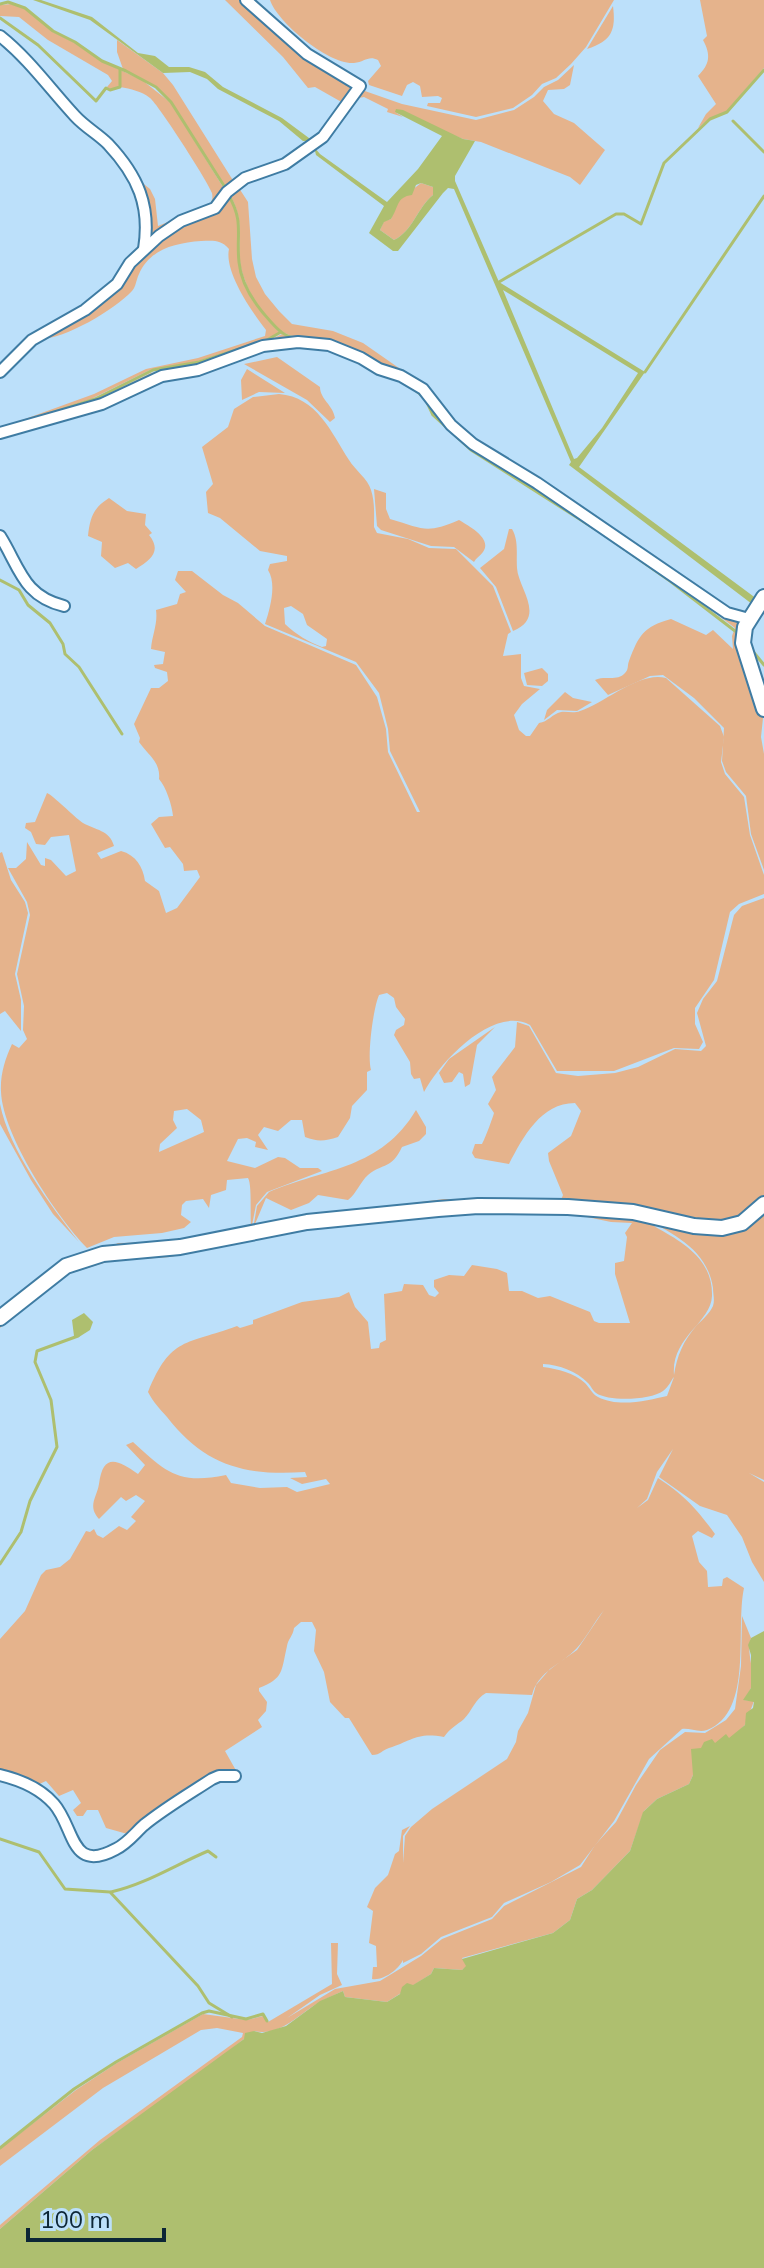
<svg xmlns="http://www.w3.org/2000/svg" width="764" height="2268" viewBox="0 0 764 2268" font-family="Mulish,sans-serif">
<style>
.green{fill:#e5b38c;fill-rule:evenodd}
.water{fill:#aebf6f;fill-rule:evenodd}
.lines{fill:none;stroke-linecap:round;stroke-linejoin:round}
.stream{stroke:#aebf6f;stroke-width:3}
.street-casing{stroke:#3f7ca3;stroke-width:14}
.secondary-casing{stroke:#3f7ca3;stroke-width:18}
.street{stroke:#fff;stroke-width:10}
.secondary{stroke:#fff;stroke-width:14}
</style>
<rect width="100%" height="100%" fill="#bce0fa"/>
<g class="green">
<path d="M225,0h18l112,87 -10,17 -30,-17 -7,1 -25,-31z"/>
<path d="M270,0h344l-28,47 -15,17 -15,14 -14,6 -10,11 -19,13 -37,9 -49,-11 1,-3h12l2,-5 -4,-2 -16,1 -2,-11 -7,-4 -6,3 -5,11 -33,-11 -1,-4 13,-15 -3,-6c-10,-5 -13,2 -24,3 -25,2 -77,-41 -84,-63z"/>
<path d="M700,0h64v68l-38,44 -17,7 -11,9 8,-14 10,-10 -18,-28c12,-12 13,-21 5,-36l4,-4z"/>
<path d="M11,4l14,5 28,23 22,11 28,19 39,18 29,23 55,89 -12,16 -68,39 -9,-64 -56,-64 4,-2 29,27 26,37 10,8 5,10 3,27 52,-21c2,-5 3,-6 2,-12 -3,-10 -54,-89 -62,-95 -9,-7 -19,-9 -30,-11l-1,-10v10l-8,3 -4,-3 5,-6 -4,-6 -60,-35 -29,-23 -19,-1v-11z"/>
<path d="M613,6c3,24 -1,35 -26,43z"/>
<path d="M117,40l46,33 10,12 61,97 -7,7 -56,-88 -15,-15 -33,-17 -6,-17z"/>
<path d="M574,65l-4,20 -6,4 -16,1 -5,11 11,13 20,9 31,27 -25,35 -10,-8 -89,-35 -18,-3 -68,-27 8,5 -16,-5 1,-3 -24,-12 -10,2 8,-9 40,14 74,16 38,-10 20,-13 10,-10 14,-7z"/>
<path d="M421,183l12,4v8c-16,13 -20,36 -39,45l-14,-10 4,-9 7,-2 7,-18z"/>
<path d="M237,185l11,17 4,57 4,18 9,17 14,17 13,13 41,7 30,12 56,39c-26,-10 -47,-26 -72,-36 -17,-8 -37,-5 -54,-10 -24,-6 -43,-39 -50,-61 -10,-31 6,-51 -15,-83z"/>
<path d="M228,194c13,24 10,36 10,61 0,30 21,57 41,77l-9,6 -72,23 -48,9 -59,29 -88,28 91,-33 52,-25 52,-11 67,-22 1,-6c-14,-18 -42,-58 -37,-81 -9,-10 -16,-8 -28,-8 -26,2 -51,8 -62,33 -3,6 -3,13 -7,17 -18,19 -67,48 -92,48l-9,10 -7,1 9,-9 71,-44 14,-12 14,-22 28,-26 21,-14 35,-14z"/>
<path d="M282,334l7,4 40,6 -68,2 -157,55 -12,1 59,-29 48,-10 69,-22z"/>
<path d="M277,357l43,30c0,12 13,18 15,31l-5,4 -23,-22 -63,-36z"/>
<path d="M247,369l38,24 -26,-1 -17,8 -1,-20z"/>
<path d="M416,386l35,40 295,193 4,62 13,37 -2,19 3,17v116l-13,-36 -5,-38 -20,-24 -4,-11 2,-33 -30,-30 -31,-23 -13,1 -42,19 -13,-15c10,-5 22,2 30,-7 4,-4 2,-7 4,-12 10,-26 14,-34 42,-42l35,16 7,-5 20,19 -1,-13 3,-8 -63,-48 -200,-131 -39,-34 -7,-18z"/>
<path d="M279,394c38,3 52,38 70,66 6,10 19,19 22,30 4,12 3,25 3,37l3,6 31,6 21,9 27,1 37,37 18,46 -3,2 -5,22 18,-2v24l3,8 16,3 -18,15 -8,11 5,15 7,6h4l9,-13c9,-1 13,-9 22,-11 6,-1 12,2 19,-1 25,-8 59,-40 86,-33l54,48 4,11 -3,25 4,12 19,23 6,38 14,40v19l-25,10 -9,8 -16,68 -19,28v16l8,18 -4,7 -25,-1 -60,23h-57l-27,-46c-37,-20 -90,37 -106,67l-4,-14 -6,1 -3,-5 -1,-12 -16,-27 2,-5 8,-5 1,-6 -9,-12 -2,-9 -7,-5 -8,2c-6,14 -12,61 -8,75l-4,2v18l-15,16 -2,12 -12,19c-13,4 -20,5 -33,0l-3,-17h-11l-13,11 -14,-4 -6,8 10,15 -13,-3 1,-5 -9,-4 -9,1 -11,22 28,7 23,-11 7,1 15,10h18l4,3 -55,21 -11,13 -5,25 -71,14 -72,4 10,-5 60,-1 73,-16c-1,-12 1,-42 -3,-48l-21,2 -1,10 -15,5 -2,13 -6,-9 -17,2 -4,4 -1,10 10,7 -7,6 -22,5 -48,4 -27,11c-31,-32 -84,-112 -86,-156 -1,-17 4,-33 11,-48l7,4 8,-9 -4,-9 1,-24 -7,-32 13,-59 -3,-13 -19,-34h8l10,-9 1,-17 14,23 4,1v-8l6,2 15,16 10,-5 -7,-36 -18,2 -6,8 -9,-1 -5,-12 -6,-4 1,-5 9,-1 12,-29c7,3 26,23 36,30 12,7 27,7 31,23l-17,7 4,6 20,-8c15,4 22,16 24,30l14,10 7,22 11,-5 23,-31 -3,-7 -13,1 -1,-7 -13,-17 -5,1 -14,-24 8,-7 14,-1c-1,-11 -7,-29 -14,-37 2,-17 -12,-25 -20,-37l1,-4 -6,-14 17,-36h8l9,-7 -1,-9 -12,-4 -1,-3 9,-1 2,-12 -14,-3c1,-14 7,-25 5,-39l21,-6 3,-10 6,-2 -11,-12 3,-9h14l31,24 15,8 27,23 91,39 21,32 9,32 2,23 29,60h3l-30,-61 -2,-22 -9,-36 -23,-31 -91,-38c5,-15 12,-40 3,-54l2,-6 17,-3v-5l-27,-5 -40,-33 -12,-5 -2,-21 7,-8 -11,-37 26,-20 6,-18 19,-12zM291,606l12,8 4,11 20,14 -1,7 -4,1c-15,-6 -25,-12 -37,-23l-1,-16zM187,1109l14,11 3,12 -45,20 1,-8 17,-16 -4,-8 1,-9z"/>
<path d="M374,489l12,4v16l4,10c34,10 36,15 69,1 8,5 34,18 24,32 -3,4 -7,6 -9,10l-20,-15 -23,-1 -50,-16 -4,-4z"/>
<path d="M109,498l18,13 19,3 -1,11 7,8 -3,2c13,16 2,25 -13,34l-8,-6 -13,5 -14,-12 1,-14 -14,-6c2,-18 5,-28 21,-38z"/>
<path d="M509,529h3c7,12 4,25 5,39 1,20 30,49 -4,63l-17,-44 -16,-19 24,-19z"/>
<path d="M542,668l6,6v7l-6,5 -15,-1 -3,-12z"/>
<path d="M565,692l8,6 19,4 -15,9 -20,-1 -13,10 3,-10z"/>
<path d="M2,852l9,28 14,22 3,11 -13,61 6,26v31l-16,-20 -5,3v-161z"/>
<path d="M764,898v302l-34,24 -158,-20 -319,25 4,-23 12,-14c57,-24 112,-23 147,-82l10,17v7l-7,7 -17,6c-11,23 -18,15 -34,28 -8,7 -11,18 -20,25l-30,-5 -9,8 -18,7 -25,-12 -11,26 189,-25 117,1 2,-5 -14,-34 -1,-8 23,-17 10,-25 -6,-8c-34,0 -52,34 -66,61l-34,-6 -3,-5 3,-9h7c3,-5 10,-24 12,-31l-6,-9 8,-14 -4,-13 23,-30 2,-25 12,4 27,47 22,3 37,-3 23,-6 37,-18 26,2 5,-5 -9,-33 6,-14 14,-18 17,-66 8,-9z"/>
<path d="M495,1027l-18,18 -7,39 -5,3 -2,-13 -4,-2 -7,10 -8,1 -5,-10 10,-14z"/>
<path d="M0,1104c9,46 51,102 79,138l-26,-28 -22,-34 -31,-56z"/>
<path d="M479,1208c43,0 85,2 128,6 10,1 22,0 31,3 7,2 14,8 21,12 27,15 54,32 53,67 -1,27 -41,41 -38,79 3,-19 9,-34 23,-50 5,-5 13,-12 16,-19 2,-6 0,-12 0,-18 -6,-40 -41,-54 -72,-72 25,4 75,24 99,12 8,-5 16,-14 24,-20v272l-15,-7 15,9v100l-12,-20 -10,-25 -15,-22 -27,-9 -41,-29 14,-28 -16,23 -10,27 -10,9 11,-8 10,-22c27,18 38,30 57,56l-3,4 -14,-7 -6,5 7,26 8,9 1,16 14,-1 1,-7 4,-2 17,11c-9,41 10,124 -37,142 -8,3 -17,-2 -25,-1l-33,30 -35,62 -34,44 -29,17 -47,21 -12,14 -51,20 -20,17 -18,9v-3c-5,10 -20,21 -31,19l1,-12h4l-1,-21 -7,-3 4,-32 -6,-4 8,-19 13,-13 7,-21 4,-3 3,-21 8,-4 -7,10v27l2,-27 6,-9 21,-18 75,-50 9,-17 2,-11 10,-18 8,-28 14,-16 27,-19 27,-40c-10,12 -17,27 -27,38 -16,17 -39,23 -45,47l-46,-2c-11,6 -14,18 -22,26 -7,6 -14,9 -20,18 -28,-5 -32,4 -55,11 -7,2 -8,7 -17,7l-23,-37h-4l-15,-16 -6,-30 -10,-21 2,-21 -4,-8h-11l-7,6c-1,8 -6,11 -7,18 -6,26 -3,32 -28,42v3l8,11 -1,9 -8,9 4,7 -37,24 13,23 -25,2 -45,30 -37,29 -25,-7 -8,-18h-11l-4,6h-6l-4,-6 8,-7 -8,-13 -14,6 -13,-15 -11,5 -35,-13v-134l25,-28 16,-36 5,-5 14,-3 10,-8 16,-28 4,1 4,-3 3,6 6,3 16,-12 8,4 9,-9 -5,-4 14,-16 -9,-6 -10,6 -5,-4 -22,22c-12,-13 -2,-22 0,-35 4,-31 18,-25 39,-10l7,-9 -19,-20 7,-3c33,30 45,43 93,33l5,8 29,5 27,-1 10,5 33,-8 -4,-5 -24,5 -12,-6 17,-1 -2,-5c-60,4 -100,-6 -138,-55 -7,-8 -14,-15 -19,-25 23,-56 38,-47 89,-66l3,2 13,-4v-4l49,-18 37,-5 10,-5 6,15 13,15 3,27 8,-1 1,-5 6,-3 -2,-46 18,-3 2,-7 19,1 6,10 6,2 4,-4 -5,-6v-7l15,-5 15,1 8,-11 25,4 10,4 2,18h13l16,7 12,-2 40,16 4,9 5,2h31l-15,-49v-11l9,-2 3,-24 -2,-4 7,-10 -21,-1 -48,-10 -101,-1 -172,21 -120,25 -60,4 -48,15 -62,52v-8l63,-50 30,-11 96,-11 107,-21zM543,1364c17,1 33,7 45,19 3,3 5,8 8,10 13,9 55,7 67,-2 6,-4 8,-11 11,-14l-7,19c-18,4 -48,12 -69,1 -6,-3 -8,-9 -13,-14 -11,-10 -27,-14 -42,-16z"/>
<path d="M742,1616l9,22c-6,15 6,35 0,50 -2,5 -5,8 -7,12l10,1 -9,24 -52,50 -4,9 -32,15 -13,12 -14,40 -38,39 -15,9 -7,21 -17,13 -91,25 5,8 -5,4 -28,-2 -3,6 -44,28 -42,-5 -2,-6c-8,4 -17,7 -25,12 -20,12 -39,34 -64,28l-47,37 -115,82 -92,79v-4l100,-85 142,-103 1,-4 -26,-5 -16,2 -98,58 -103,78v-17l76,-59 41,-27 86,-49 44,6 16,-4 5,6 64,-38 -1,-41h7l-1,31 5,11 -22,10 -33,23 48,-29 45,-8 41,-25 21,-17 50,-20 12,-13 77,-39 14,-22 21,-23 20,-37 24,-35 25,-18 20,1 21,-13 9,-11 6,-43z"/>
</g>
<g class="water">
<path d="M33,0h8l51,17 46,36 17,3 14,11h20l16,5 18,15 59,31 31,23h-10l-24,-20 -61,-32 -11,-10 -17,-7 -27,1 -73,-53z"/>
<path d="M396,109l7,1 60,29 12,2 -20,35v5l44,101 146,90 -66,95 178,132 -5,5 -183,-139 2,-3 -117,-273 -6,-1 -5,5 -45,58h-5l-24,-18 15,-27 -68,-51 -2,-8 6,7 67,48 31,-33 24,-33 -47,-24zM421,183l12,4v8c-16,13 -20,36 -39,45l-14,-10 4,-8 7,-3c8,-12 5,-22 21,-24l4,-10zM503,290l135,83 -36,55 -25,30 -3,1z"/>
<path d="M84,1313l9,9 -3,8 -11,7 -5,-1 -2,-16z"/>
<path d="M764,1631v637h-764v-39l92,-79 152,-111 1,-6 9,-2 8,2 24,-7 34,-25 23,-10 2,6 42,5 13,-8 2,-7 5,-4 6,2 18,-11 3,-6 28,2 4,-4 -4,-7 91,-26 17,-13 7,-21 15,-9 38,-39 13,-39 14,-13 32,-15 4,-9 -2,-26 10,-1 3,-6 8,-3 3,4 11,-9 3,4 16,-13 1,-12 7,-5 1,-6 -11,-2 8,-12v-33l-3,-10 3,-7z"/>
</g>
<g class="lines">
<g class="stream">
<path d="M0,4l8,-2 17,6 28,23 22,11 27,19 24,10 30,16 15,15 55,87"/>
<path d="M0,18l38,27 58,56 10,-13 4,2 10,-3v-18"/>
<path d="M733,121l31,31"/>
<path d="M229,196c15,26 7,39 10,66 2,22 17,44 32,60 7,8 14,15 25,16"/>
<path d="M499,282l117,-68h8l17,10 23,-61 46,-44 17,-7 37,-42"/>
<path d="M339,344l15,6"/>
<path d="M645,372l119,-176"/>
<path d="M414,389l11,9 8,17 38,35 132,84 67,47 65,50"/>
<path d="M42,416l53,-17 58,-29 46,-8 68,-22 14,-8"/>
<path d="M0,580l19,10 9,15 22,18 13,21 2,10 14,13 43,67"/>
<path d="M751,649l13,16"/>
<path d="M0,1564l21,-32 9,-31 27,-54 -6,-47 -16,-38 2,-11 41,-15"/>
<path d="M0,1839l39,13 26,37 45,3 88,94 11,17 23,14"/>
<path d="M111,1892c35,-8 64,-27 97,-41l8,6"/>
<path d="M0,2148l74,-59 42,-27 86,-49 7,-2 37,8 17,-5 4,7"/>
</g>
<g class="street-casing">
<g id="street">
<path d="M0,36c29,23 50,53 75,80 10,11 23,18 33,28 30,32 43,62 36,105"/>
<path d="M0,372l32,-32 53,-30 32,-26 13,-21 29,-27 22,-15 34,-13 12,-16 18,-14 40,-14 38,-27 37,-51 -53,-32 -61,-54"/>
<path d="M0,433l102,-29 60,-28 36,-6 65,-24 35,-4 31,3 32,13 18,11 22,7 22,13 28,36 22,19 64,39 190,130 22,6"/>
<path d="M0,536c20,32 23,60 64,70"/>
<path d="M0,1775c21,5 40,13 54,29 21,24 16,70 62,45 12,-6 19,-16 28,-24 21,-17 45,-31 68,-46l7,-3h16"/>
</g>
</g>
<g class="secondary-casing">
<g id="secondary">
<path d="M764,597l-19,30 -2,16 21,66"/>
<path d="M0,1318l66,-52 37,-12 77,-7 127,-25 131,-13 40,-3 90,1 65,5 61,14 28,2 20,-5 22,-19"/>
</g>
</g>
<use href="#street" class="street"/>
<use href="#secondary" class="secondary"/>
</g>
<path d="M28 2228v12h136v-12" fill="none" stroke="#0c2636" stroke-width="4"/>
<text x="40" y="2228" font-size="24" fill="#0c2636" stroke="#bce0fa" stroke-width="6" paint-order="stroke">100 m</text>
</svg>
